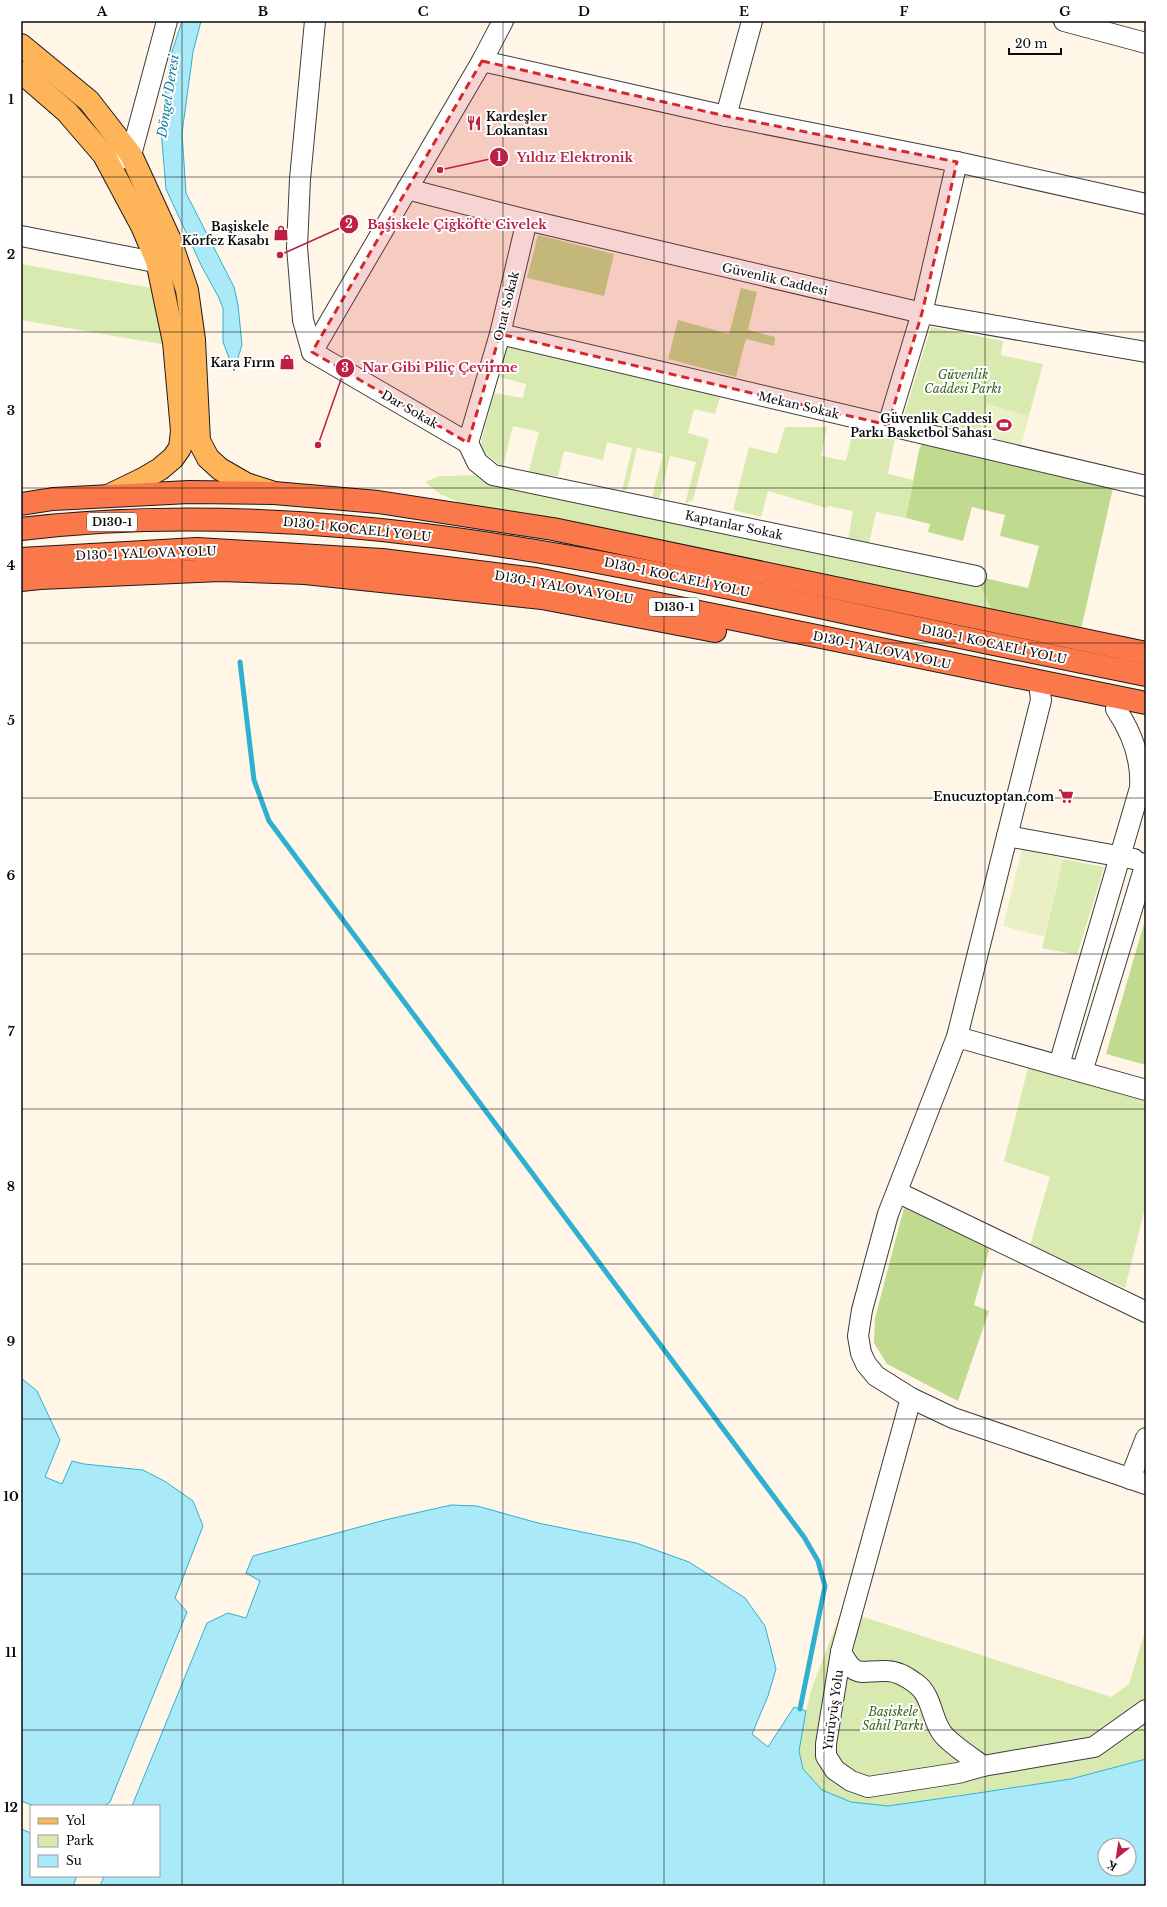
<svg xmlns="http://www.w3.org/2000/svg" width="1167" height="1907" viewBox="0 0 1167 1907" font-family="'Libre Baskerville',serif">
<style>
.green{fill:#d9eab1}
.forest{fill:#c0db8f}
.pitch{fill:#eaf0c3}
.water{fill:#aaeaf8;stroke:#2fb0d1;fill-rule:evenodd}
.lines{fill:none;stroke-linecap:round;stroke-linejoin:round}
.stream{stroke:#2fb0d1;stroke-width:5}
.minor-casing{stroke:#3d3d3d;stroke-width:22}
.major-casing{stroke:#1b1b1b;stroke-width:24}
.highway-casing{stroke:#1b1b1b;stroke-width:24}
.minor{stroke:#fff;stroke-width:20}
.major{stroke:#feb559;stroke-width:22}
.highway{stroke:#fa784a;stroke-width:22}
.marked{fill:#d62828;fill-opacity:0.2;stroke:#d62828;stroke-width:3;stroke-dasharray:8 5;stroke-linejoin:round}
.grid{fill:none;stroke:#0a0a0a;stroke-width:1;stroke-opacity:0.55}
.labels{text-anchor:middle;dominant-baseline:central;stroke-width:4;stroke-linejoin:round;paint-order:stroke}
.shield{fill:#fff;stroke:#545454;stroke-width:1}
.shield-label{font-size:11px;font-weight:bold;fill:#0a0a0a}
.poi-label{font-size:12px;font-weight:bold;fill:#0a0a0a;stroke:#fff;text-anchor:end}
.street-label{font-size:12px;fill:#0a0a0a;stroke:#fff}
.park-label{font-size:12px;font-style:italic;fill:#37631a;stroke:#fff}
.water-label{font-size:13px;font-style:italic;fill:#117c9e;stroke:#fff}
.leader{fill:none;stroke:#bd1f45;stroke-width:1.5}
.callout-dot{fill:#bd1f45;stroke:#fff;stroke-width:1.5}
.mark-label{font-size:12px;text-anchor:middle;font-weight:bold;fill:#fff}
.callout-label{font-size:13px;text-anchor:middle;font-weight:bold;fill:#bd1f45;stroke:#fff;stroke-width:4;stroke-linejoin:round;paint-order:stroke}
.neatline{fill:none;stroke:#0a0a0a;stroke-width:1.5}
.grid-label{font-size:13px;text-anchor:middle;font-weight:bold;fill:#0a0a0a}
</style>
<rect width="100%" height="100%" fill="#fff6e7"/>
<g class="green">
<path d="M21,264l141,26 11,56 -152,-26z"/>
<path d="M931,327l72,14 -2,14 42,9 -22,81 -117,-30z"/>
<path d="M506,341l216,50 -7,23 -21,-5 -6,24 21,6 -16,61 -8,4 11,-42 -26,-6 -10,42 -8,-1 11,-43 -26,-6 -10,42 -5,1 10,-43 -25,-6 -4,18 -39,-9 -6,25 -30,-2 11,-42 -26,-6 -10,41 -20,-15 -2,-9 13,-50 29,5 3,-14 -27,-7z"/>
<path d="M855,422l41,10 -8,42 25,6 -7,38 -30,-6 -7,32 -21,-4 5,-29 -25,-5 -2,2 -58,-17 -7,26 -28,-7 16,-63 28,7 8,-27h42l-6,29 25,5z"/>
<path d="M493,475l483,101 17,37 -432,-94 -89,-11 -32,-14 -15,-12 15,-6z"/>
<path d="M1063,859l41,8 -27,88 -35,-7z"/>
<path d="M1028,1068l118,33v103l-21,84 -95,-43 20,-68 -46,-16z"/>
<path d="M842,1610l269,87 18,-13 17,-56v131l-75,20 -183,27 -37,-4 -29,-12 -19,-21 -4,-18 7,-40 5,-21z"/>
</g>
<g class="forest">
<path d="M538,235l76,19 -10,42 -77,-18z"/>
<path d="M741,288l16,4 -9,38 27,7 -1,9 -28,-7 -10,38 -68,-18 10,-39 51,14z"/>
<path d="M924,439l189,49 -33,146 -87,-21 -17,-37 52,12 11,-42 -39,-10 5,-21 -33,-8 -9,34 -35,-9 2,-8 -24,-6 13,-68z"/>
<path d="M1146,917v148l-40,-11z"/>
<path d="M904,1208l86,39 -16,58 15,6 -31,90 -71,-37 -13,-21 1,-25z"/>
</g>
<g class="pitch">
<path d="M987,404l42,12 -8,29 -42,-12z"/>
<path d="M1022,848l41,11 -19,78 -41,-11z"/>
</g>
<g class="water">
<path d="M182,21h19l-8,31 -11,81 4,60 48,94 4,18 4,40 -8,26 -11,-29v-34l-5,-12 -16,-29 -36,-78 -5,-59 9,-72z"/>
<path d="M21,1378l16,13 23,49 -15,37 17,7 10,-23 12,3 59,6 23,12 27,19 10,25 -28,72 12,14 -77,190 -6,4h-69l-14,-5z"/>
<path d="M451,1505l26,1 61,17 98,20 53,19 56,36 20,28 11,43 -8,27 -16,38 16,13 26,-40 12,4 -7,40 4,18 19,21 29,12 37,4 70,-10 113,-17 75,-20v127h-1046l4,-10h55v-70h-27l75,-183 21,-10 18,5 14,-37 -14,-8 7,-17 132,-36zM1105,1845h24v24h-24z"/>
<path d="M21,1829l10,4v43h46l-4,10h-52z"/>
</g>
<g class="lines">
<path class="stream" d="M240,662l14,118 15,41 535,716 14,24 7,25 -25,123"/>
<g class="minor-casing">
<g id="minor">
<path d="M1064,21l82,22"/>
<path d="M482,61l244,55 231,46 189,42"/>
<path d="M726,116l26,-95"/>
<path d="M108,164l23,-9 36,-134"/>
<path d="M407,189l120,31 395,93 224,39"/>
<path d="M527,220l-27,114 -32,109 9,19 16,13 483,101"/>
<path d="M21,236l149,29"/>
<path d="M500,334l646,152"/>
<path d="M312,352l170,-291 21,-40"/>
<path d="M312,352l-9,-32 -6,-73 3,-68 15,-158"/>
<path d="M312,352l156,91"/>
<path d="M888,425l34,-112 35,-151"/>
<path d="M1040,691l1,9 -84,337 -69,177 -26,96 -4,26 3,17 5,11 10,12 35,22 42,20 193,66"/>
<path d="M1007,836l127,23"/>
<path d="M957,1037l189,53"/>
<path d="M1059,1065l81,-277c2,-30 -8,-55 -24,-79"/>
<path d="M1082,1072l64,-209"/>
<path d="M897,1192l249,120"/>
<path d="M911,1398l-70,254 -15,92v12l9,14 16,11 17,6 90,-14 25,-7 111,-19 52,-37"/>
<path d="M1130,1479l16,-41"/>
<path d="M841,1652c15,28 19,18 46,19 9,0 20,6 28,12 17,11 16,35 27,50 7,10 30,25 41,33"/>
</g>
</g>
<g class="major-casing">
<g id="major">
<path d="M21,45l68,56 42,54 39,85 17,50 7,50 5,101 9,17 12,11 26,15 25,8"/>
<path d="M21,72l46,40 37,43 38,71 15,35 17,81 8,89 -2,17 -7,10 -13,11 -17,10 -35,17"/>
</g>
</g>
<g class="highway-casing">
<g id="highway">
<path d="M21,504l32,-5 136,-7 85,1 104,9 175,27 593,124"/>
<path d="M21,529c267,-32 534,21 794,77 110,24 221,47 331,69"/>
<path d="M21,559l176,-10 185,11 154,19 610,124"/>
<path d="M21,580l19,-2 180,-8 85,3 237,25 173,33"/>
</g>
</g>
<use href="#minor" class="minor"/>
<use href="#major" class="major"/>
<use href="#highway" class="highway"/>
</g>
<path class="marked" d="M482,61l244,55 231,46 -35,151 -34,112 -388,-91 -32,109 -156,-91z"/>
<path class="grid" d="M182,21v1865M343,21v1865M503,21v1865M664,21v1865M824,21v1865M985,21v1865M21,177h1125M21,332h1125M21,488h1125M21,643h1125M21,798h1125M21,954h1125M21,1109h1125M21,1264h1125M21,1419h1125M21,1574h1125M21,1730h1125"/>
<defs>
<g id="restaurant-bare" transform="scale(1.2)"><path d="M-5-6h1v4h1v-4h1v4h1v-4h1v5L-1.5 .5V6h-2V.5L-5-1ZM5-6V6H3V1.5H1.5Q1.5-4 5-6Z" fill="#bd1f45" stroke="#fff" stroke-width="2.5" paint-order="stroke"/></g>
<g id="shop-bare" transform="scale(1.2)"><path d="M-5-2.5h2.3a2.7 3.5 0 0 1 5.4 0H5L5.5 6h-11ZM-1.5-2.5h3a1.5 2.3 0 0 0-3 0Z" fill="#bd1f45" stroke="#fff" stroke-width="2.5" paint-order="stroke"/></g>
<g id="stadium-bare" transform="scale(1.2)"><path d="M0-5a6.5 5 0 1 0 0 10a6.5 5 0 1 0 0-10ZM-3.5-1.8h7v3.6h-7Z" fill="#bd1f45" stroke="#fff" stroke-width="2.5" paint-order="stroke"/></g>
<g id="supermarket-bare" transform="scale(1.2)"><path d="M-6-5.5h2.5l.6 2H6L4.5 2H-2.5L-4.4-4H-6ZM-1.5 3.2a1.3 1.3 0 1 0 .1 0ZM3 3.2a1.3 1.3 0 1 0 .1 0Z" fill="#bd1f45" stroke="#fff" stroke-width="2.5" paint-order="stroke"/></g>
</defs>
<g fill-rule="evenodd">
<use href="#restaurant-bare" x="474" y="123"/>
<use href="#shop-bare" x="281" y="233"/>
<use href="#shop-bare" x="287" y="362"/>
<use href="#stadium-bare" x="1004" y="425"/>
<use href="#supermarket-bare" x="1066" y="796"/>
</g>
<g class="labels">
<g class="shield">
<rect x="87" y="513" width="50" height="18" rx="3"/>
<rect x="649" y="598" width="50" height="18" rx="3"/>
</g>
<g class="shield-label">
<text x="112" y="522">D130-1</text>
<text x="674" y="607">D130-1</text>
</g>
<g class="poi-label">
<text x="486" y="116" text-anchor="start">Kardeşler<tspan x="486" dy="14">Lokantası</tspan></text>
<text x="269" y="226">Başiskele<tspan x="269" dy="14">Körfez Kasabı</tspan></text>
<text x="275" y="362">Kara Fırın</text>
<text x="992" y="418">Güvenlik Caddesi<tspan x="992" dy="14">Parkı Basketbol Sahası</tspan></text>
<text x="1054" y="796">Enucuztoptan.com</text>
</g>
<g class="street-label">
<text transform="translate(775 279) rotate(13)">Güvenlik Caddesi</text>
<text transform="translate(506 306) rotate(-76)">Onat Sokak</text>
<text transform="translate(799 405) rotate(13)">Mekan Sokak</text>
<text transform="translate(410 409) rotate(30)">Dar Sokak</text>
<text transform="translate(734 525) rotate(12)">Kaptanlar Sokak</text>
<text transform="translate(357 529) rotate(6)">D130-1 KOCAELİ YOLU</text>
<text transform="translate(146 553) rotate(-2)">D130-1 YALOVA YOLU</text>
<text transform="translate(677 577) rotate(12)">D130-1 KOCAELİ YOLU</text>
<text transform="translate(564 587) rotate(10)">D130-1 YALOVA YOLU</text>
<text transform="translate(994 644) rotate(12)">D130-1 KOCAELİ YOLU</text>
<text transform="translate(882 650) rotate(12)">D130-1 YALOVA YOLU</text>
<text transform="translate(833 1710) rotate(-82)">Yürüyüş Yolu</text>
</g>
<g class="park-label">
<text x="963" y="374">Güvenlik<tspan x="963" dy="14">Caddesi Parkı</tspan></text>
<text x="893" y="1711">Başiskele<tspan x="893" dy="14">Sahil Parkı</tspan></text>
</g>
<g class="water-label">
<text transform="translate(168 96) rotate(-81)">Döngel Deresi</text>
</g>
</g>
<path class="leader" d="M440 170L499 157M280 255L349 224M318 445L345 368"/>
<g class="callout-dot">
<circle cx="440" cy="170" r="4"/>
<circle cx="280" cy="255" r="4"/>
<circle cx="318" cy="445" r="4"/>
<circle cx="499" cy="157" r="10"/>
<circle cx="349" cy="224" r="10"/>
<circle cx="345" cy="368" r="10"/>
</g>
<g class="mark-label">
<text x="499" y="161">1</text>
<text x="349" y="228">2</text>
<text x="345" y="372">3</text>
</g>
<g class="callout-label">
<text x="575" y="162">Yıldız Elektronik</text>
<text x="457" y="229">Başiskele Çiğköfte Civelek</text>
<text x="440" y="372">Nar Gibi Piliç Çevirme</text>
</g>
<rect width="1167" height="1907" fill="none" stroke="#ffffff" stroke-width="44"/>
<rect x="30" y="1805" width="130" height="72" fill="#ffffff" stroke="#9d9d9d"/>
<rect x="38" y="1818" width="20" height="6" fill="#feb559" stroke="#9d9d9d"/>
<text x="66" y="1825" font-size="12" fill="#0a0a0a">Yol</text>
<rect x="38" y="1835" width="20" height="12" fill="#d9eab1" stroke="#9d9d9d"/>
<text x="66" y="1845" font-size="12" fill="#0a0a0a">Park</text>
<rect x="38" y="1855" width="20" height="12" fill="#aaeaf8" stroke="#9d9d9d"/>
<text x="66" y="1865" font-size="12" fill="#0a0a0a">Su</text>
<g transform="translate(1117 1857) rotate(210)"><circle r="19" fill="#ffffff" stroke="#9d9d9d"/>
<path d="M0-3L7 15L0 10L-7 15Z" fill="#bd1f45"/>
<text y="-6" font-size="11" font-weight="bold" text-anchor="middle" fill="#0a0a0a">K</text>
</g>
<path d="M1009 48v6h52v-6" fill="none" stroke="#0a0a0a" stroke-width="2"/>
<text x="1015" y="48" font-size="12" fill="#0a0a0a" stroke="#ffffff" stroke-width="3" paint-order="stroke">20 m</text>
<rect x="22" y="22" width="1123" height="1863" class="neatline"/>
<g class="grid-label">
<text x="102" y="16">A</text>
<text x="263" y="16">B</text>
<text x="423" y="16">C</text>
<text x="584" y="16">D</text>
<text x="744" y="16">E</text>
<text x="904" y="16">F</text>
<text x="1065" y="16">G</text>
<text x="11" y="104">1</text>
<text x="11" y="259">2</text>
<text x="11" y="415">3</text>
<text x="11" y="570">4</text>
<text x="11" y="725">5</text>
<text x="11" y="880">6</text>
<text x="11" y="1036">7</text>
<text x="11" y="1191">8</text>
<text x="11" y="1346">9</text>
<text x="11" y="1501">10</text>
<text x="11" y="1657">11</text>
<text x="11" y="1812">12</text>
</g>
</svg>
